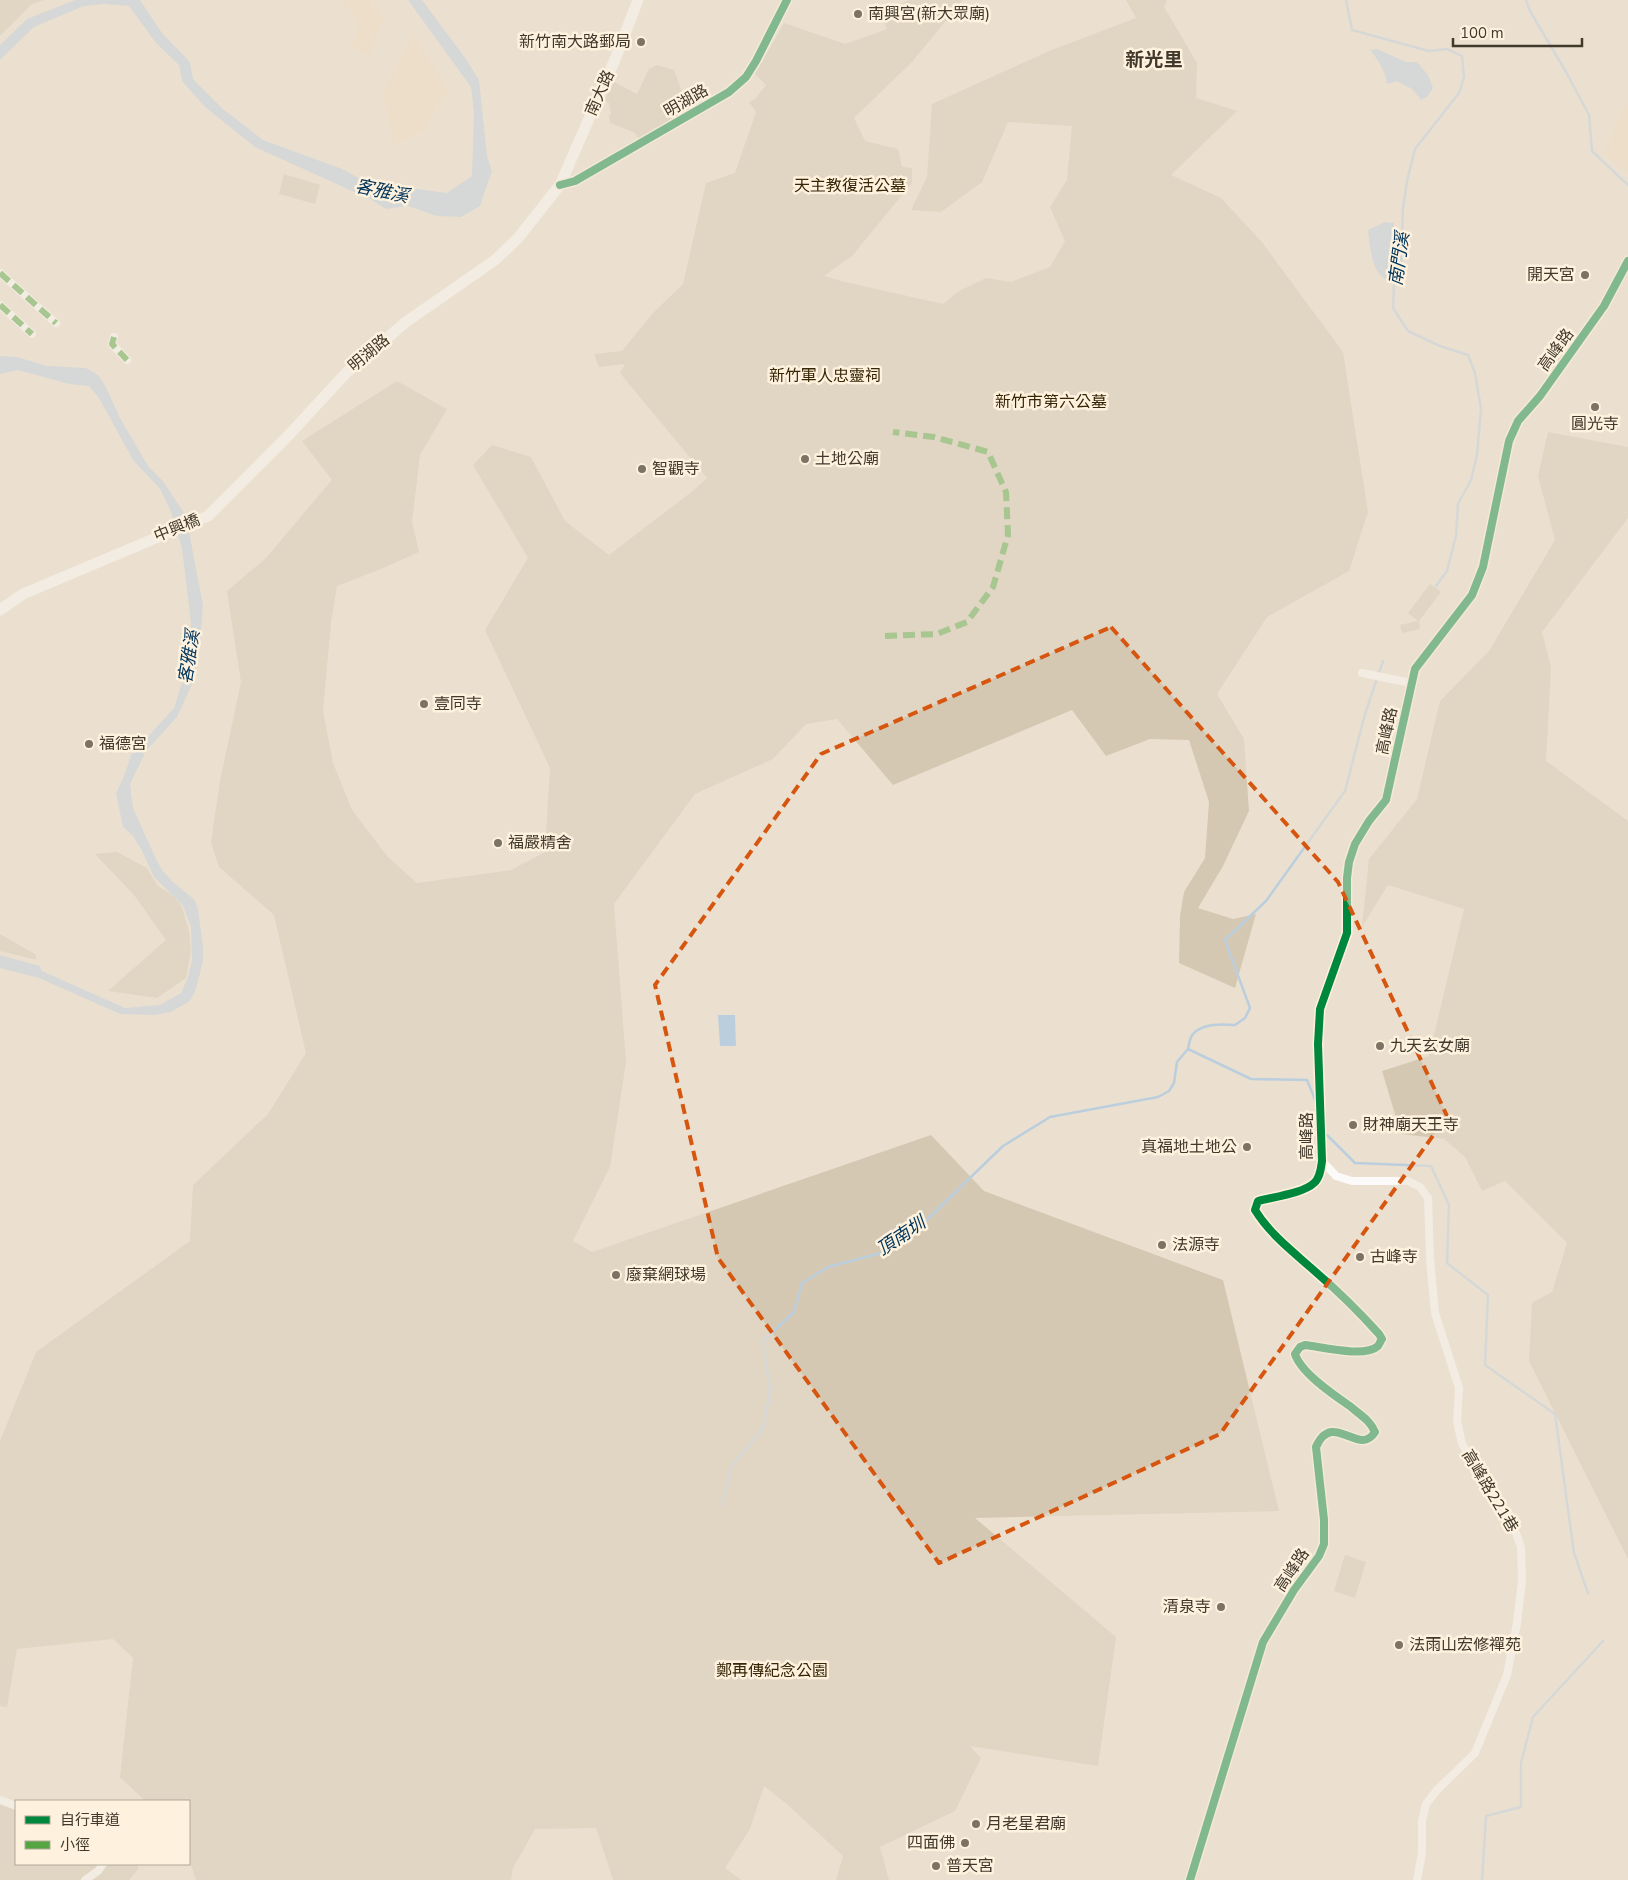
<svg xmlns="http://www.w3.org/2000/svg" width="1628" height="1880" viewBox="0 0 1628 1880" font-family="'Nunito Sans','Noto Sans TC',sans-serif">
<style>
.built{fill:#eedcbe}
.green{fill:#d5c8b3}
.water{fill:#bbcede}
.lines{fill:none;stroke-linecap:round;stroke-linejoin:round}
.stream{stroke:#bbcede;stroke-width:2.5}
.street{stroke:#fcfaf8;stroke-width:8}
.secondary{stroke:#fcfaf8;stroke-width:11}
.quiet{stroke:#55a643;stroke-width:6;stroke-dasharray:12 6;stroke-linecap:butt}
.cycleway-casing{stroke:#fef2de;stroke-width:11}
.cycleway{stroke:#00873e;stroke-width:8}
.marked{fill:none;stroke:#d7560f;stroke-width:4;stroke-dasharray:10 6;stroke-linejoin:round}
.poi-dot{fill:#7c7365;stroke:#fef2de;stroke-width:2}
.labels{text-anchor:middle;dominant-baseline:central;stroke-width:5;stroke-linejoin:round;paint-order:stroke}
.poi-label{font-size:16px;fill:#41392c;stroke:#fef2de;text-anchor:start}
.street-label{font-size:16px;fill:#41392c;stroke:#fef2de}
.park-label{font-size:16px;fill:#362606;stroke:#fef2de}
.water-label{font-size:18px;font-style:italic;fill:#00345b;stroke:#fef2de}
.quarter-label{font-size:19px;font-weight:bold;fill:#41392c;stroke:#fef2de}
</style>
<rect width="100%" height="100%" fill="#ebe0cf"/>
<g class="built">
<path d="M342,0h28l14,16 -15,40 -17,-8 7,-25z"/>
<path d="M413,33l35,57 -27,43 -26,11 -13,-51z"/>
<path d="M1625,105l3,1v67l-24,-20z"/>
</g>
<g class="green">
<path d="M0,0h44l-12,4 -32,32z"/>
<path d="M910,0h53l-51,62 -58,56 11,23 33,8 4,18 10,1v15l-60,73 -28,20 17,5 102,23 16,-13 27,-13 25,4 39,-15 15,-26 -15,-34 17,-27 5,-54 -64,-4 -26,60 -41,30 -30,-2 16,-33 5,-73 117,-53 87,-33 -10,-18h41l-3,7 33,56 -1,35 41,13 -66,64 50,23 40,43 82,111 25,160 -19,59 -82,46 -50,77 27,45 5,72 -26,55 -25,42 35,11 23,-5 -21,74 -56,-25 1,-47 4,-24 21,-34 4,-56 -20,-62 -39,-1 -44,17 -34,-46 -179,75 -56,-66 -31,5 -33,35 -78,35 -81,110 12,158 -16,105 -37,74 19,11 339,-117 53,56 239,89 56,231 -304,7 141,119 -18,129 -128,-20 11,12 -26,53 -75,36 9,33h-53l7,-24 -55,-51 -24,-19 -14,43 -25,39 16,12h-128l-17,-52 -61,1 -22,39 -2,12h-315l-7,-21v-58h-44l-25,-24 13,-119 -20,-19 -96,10 -10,58 -7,-1v-265l36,-89 154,-111 3,-56 75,-71 38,-61 -32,-138 -55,-48 -8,-25 9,-61 21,-99 -14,-91 38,-32 67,-79 -30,-39 95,-60 50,28 -27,46 -8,67 7,30 -38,17 -44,17 -6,37 -8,88 10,52 19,47 36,47 29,26 94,-13 34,-18 5,-84 -65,-138 43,-72 -55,-93 19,-20 39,12 34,64 44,34 85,-65 13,-12 -87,-105 5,-9 -26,3 -5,-13 28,-3 30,-37 31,-30 23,-101 29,-10 21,-61 -7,-10 6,-3 11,-14 -11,-11 29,-51 61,21 42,-15 -7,-16z"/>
<path d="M657,65l17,5 15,41 -50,28 -4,-6 -25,-10 -1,-7 2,-2 -2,-11 -5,-2 10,-19 23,12 12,-25z"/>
<path d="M284,174l36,11 -5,19 -36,-10z"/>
<path d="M1548,432l80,15v71l-86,114 9,35 -5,94 82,60v738l-99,-198 3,-58 20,-11 15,-49 -62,-62 -23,10 -17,-34 -21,-18 -43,-5 -19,-63 47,-15 35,-147 -76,-24 -26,42 7,-68 48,-60 23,-98 49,-50 66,-111 -17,-64z"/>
<path d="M1430,584l11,8 -22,29 1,8 -18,4 -2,-8 18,-4 -10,-8z"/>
<path d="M117,852l30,16 10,17 16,11 9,11 7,24 2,20 -5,27 -29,20 -49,-7 58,-51 -32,-45 -39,-41z"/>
<path d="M0,934l33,19 3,2v4h-3l-33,-8z"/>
<path d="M1345,1555l21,7 -11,36 -21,-7z"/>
<path d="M0,1799l16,5v60h119l4,4 -10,12h-129z"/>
</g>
<g class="water">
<path d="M75,0h65l22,33 28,29 3,17 30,30 40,31 79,29 39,21 14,-4 52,7 25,-17 2,-63 -3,-26 -63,-87h14l44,59 13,21 8,76 5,15 -12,35 -19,11 -24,-1 -29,-10 -22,3 -14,-9 -117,-53 -50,-40 -23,-26 -3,-16 -23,-22 -27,-37 -25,-2 -20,2 -50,21 -34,33v-15l27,-26z"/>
<path d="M1377,49l29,13h11l11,13 5,13 -5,8 -7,4 -9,-11 -15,-8 -10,3c-2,-14 -8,-23 -17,-34z"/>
<path d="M1385,222l9,1 -3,52 -6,4c-14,-8 -15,-34 -17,-49z"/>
<path d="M0,356l17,1 30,9 39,2 12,7 8,12 14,31 28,48 15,15 23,35 17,89 -3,36 -6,39 -17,37 -31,34 -16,33 3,24 23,51 6,11 12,13 21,17 3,10 5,36v15l-7,28 -6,12 -19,11 -16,3 -35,-1 -81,-36 -39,-10v-13l40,11 2,5 83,37 35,-3 21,-12 7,-16 4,-17 -1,-33 -8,-21 -29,-29 -12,-26 -9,-15 -10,-9 -7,-34 9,-19 6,-19 43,-47 13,-41 4,-44 -9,-74 -12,-40 -10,-20 -27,-29 -34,-62 -10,-12 -20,-2 -51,-14 -18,4z"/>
<path d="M718,1015h17l1,31h-16z"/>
</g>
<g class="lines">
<g class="stream">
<path d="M1346,0l6,30 77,21 18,-2 15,7 2,21 -5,16 -44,56 -8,32 -4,27 -2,59 -7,18 -1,23 15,23 32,15 28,9 7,18 6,36 -4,46 -6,25 -13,24 -2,32 -9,35 -11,15"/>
<path d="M1526,0l4,11 36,61 23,43 3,36 36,34"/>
<path d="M1316,1102l-9,-22 -56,-1 -63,-30c1,-5 2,-12 5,-15 10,-11 29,-10 42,-9l10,-7 5,-10 -25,-68 41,-39 79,-110 20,-77 18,-53"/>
<path d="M1327,1135l28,28 76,3 18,39 -2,58 41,32 -3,70 70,49 19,139 14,40"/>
<path d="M722,1505l9,-38 32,-39 7,-37 -7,-50 31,-29 8,-29 26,-16 53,-14 35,-23 87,-84 47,-29 108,-20 11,-6 5,-8 3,-21 11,-13"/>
<path d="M1482,1880l4,-64 35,-9v-44l12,-46 70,-76"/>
</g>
<g class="street">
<path d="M560,185l15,-4 154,-89 17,-15 10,-16 31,-61"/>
<path d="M0,273l56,50"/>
<path d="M0,305l32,29"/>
<path d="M114,337l-2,7 15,16"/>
<path d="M1362,673l49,10"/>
<path d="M1322,1161l14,15 16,5h56l12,6 8,11 2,61 5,54 24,75 -2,33 5,23 37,57 17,32 5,14 1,34 -5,42 -10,52 -32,78 -38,37 -11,14 -4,17v32l-5,27"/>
<path d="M0,1800l16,6"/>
<path d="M85,1880l13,-9 5,-7"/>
<path d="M1190,1880l73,-238 31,-52 25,-34 5,-12v-24l-8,-73c17,-38 43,11 59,-15 -5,-12 -15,-17 -24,-25 -17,-12 -50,-34 -56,-53l5,-7 5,-2c17,2 60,13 73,1 1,-1 3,-6 4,-7l-3,-5c-19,-21 -40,-42 -61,-60 -22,-20 -47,-38 -63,-64l3,-9c15,-4 46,-8 56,-18 6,-5 7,-15 8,-22l-4,-117 2,-35 27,-76v-55l2,-16 6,-18 14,-23 17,-21 29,-131 57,-74 11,-28 26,-126 9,-20 22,-25 64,-90 24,-45"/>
</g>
<path class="secondary" d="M0,610l23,-16 185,-78 78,-78 61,-66 59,-50 89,-62 23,-22 42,-53 56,-128 22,-57"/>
<g class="quiet">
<path d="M0,273l56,50"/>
<path d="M0,305l32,29"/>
<path d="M114,337l-2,7 15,16"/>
<path d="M885,636l52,-2 30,-12 26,-35 15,-52 -2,-43 -18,-40 -54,-15 -41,-5"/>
</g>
<g class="cycleway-casing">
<g id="cycleway">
<path d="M560,185l15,-4 154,-89 17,-15 10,-16 31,-61"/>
<path d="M1190,1880l73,-238 31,-52 25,-34 5,-12v-24l-8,-73c17,-38 43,11 59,-15 -5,-12 -15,-17 -24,-25 -17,-12 -50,-34 -56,-53l5,-7 5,-2c17,2 60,13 73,1 1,-1 3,-6 4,-7l-3,-5c-19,-21 -40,-42 -61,-60 -22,-20 -47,-38 -63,-64l3,-9c15,-4 46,-8 56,-18 6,-5 7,-15 8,-22l-4,-117 2,-35 27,-76v-55l2,-16 6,-18 14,-23 17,-21 29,-131 57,-74 11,-28 26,-126 9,-20 22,-25 64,-90 24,-45"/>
</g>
</g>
<use href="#cycleway" class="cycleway"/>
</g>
<path d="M0 0H1628V1880H0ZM1111,627l227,255 109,234 -227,318 -281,129 -221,-305 -63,-273 166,-231z" fill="#ebe0cf" fill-opacity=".55" fill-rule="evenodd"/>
<path class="marked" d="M1111,627l227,255 109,234 -227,318 -281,129 -221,-305 -63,-273 166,-231z"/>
<g class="poi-dot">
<circle cx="858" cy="14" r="5"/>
<circle cx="641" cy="42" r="5"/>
<circle cx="1585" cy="275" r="5"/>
<circle cx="1595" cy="407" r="5"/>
<circle cx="805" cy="459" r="5"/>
<circle cx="642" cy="469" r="5"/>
<circle cx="424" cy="704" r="5"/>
<circle cx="89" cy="744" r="5"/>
<circle cx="498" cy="843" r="5"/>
<circle cx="1380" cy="1046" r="5"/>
<circle cx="1353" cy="1125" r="5"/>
<circle cx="1247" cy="1147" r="5"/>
<circle cx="1162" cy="1245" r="5"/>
<circle cx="1360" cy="1257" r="5"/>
<circle cx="616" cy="1275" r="5"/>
<circle cx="1221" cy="1607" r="5"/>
<circle cx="1399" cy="1645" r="5"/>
<circle cx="976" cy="1824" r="5"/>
<circle cx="965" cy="1843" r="5"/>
<circle cx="936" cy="1866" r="5"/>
</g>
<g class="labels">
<g class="poi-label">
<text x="868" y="14">南興宮(新大眾廟)</text>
<text x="631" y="42" text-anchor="end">新竹南大路郵局</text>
<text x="1575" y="275" text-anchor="end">開天宮</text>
<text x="1595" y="424" text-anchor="middle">圓光寺</text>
<text x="815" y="459">土地公廟</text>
<text x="652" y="469">智觀寺</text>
<text x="434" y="704">壹同寺</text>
<text x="99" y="744">福德宮</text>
<text x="508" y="843">福嚴精舍</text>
<text x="1390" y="1046">九天玄女廟</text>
<text x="1363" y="1125">財神廟天王寺</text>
<text x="1237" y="1147" text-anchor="end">真福地土地公</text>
<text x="1172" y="1245">法源寺</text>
<text x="1370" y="1257">古峰寺</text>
<text x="626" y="1275">廢棄網球場</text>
<text x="1211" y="1607" text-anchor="end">清泉寺</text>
<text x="1409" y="1645">法雨山宏修禪苑</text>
<text x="986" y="1824">月老星君廟</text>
<text x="955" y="1843" text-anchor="end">四面佛</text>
<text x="946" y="1866">普天宮</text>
</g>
<g class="street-label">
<text transform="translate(600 93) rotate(-66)">南大路</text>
<text transform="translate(686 101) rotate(-30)">明湖路</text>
<text transform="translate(1556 350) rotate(-54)">高峰路</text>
<text transform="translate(369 353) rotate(-40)">明湖路</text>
<text transform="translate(177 528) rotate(-22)">中興橋</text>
<text transform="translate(1387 731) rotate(-78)">高峰路</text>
<text transform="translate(1307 1136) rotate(-90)">高峰路</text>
<text transform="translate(1490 1491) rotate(59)">高峰路221巷</text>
<text transform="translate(1292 1570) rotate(-56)">高峰路</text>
</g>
<g class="park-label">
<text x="850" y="186">天主教復活公墓</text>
<text x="825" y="376">新竹軍人忠靈祠</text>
<text x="1051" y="402">新竹市第六公墓</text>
<text x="772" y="1671">鄭再傳紀念公園</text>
</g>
<g class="water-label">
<text transform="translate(382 191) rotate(12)">客雅溪</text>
<text transform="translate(1399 259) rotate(-82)">南門溪</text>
<text transform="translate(189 657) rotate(-81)">客雅溪</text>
<text transform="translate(901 1236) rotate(-34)">頂南圳</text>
</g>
<g class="quarter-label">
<text x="1154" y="60">新光里</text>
</g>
</g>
<rect x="15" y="1800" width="175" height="65" fill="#fef2de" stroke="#b2a897"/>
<rect x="25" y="1816" width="25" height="8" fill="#00873e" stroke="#b2a897"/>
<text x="60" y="1825" font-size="15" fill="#41392c">自行車道</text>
<rect x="25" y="1841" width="25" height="8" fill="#55a643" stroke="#b2a897"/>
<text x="60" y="1850" font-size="15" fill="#41392c">小徑</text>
<path d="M1453 38v8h129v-8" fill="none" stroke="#41392c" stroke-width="2.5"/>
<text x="1460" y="38" font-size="15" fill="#41392c" stroke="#fef2de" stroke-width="4" paint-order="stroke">100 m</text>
</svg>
